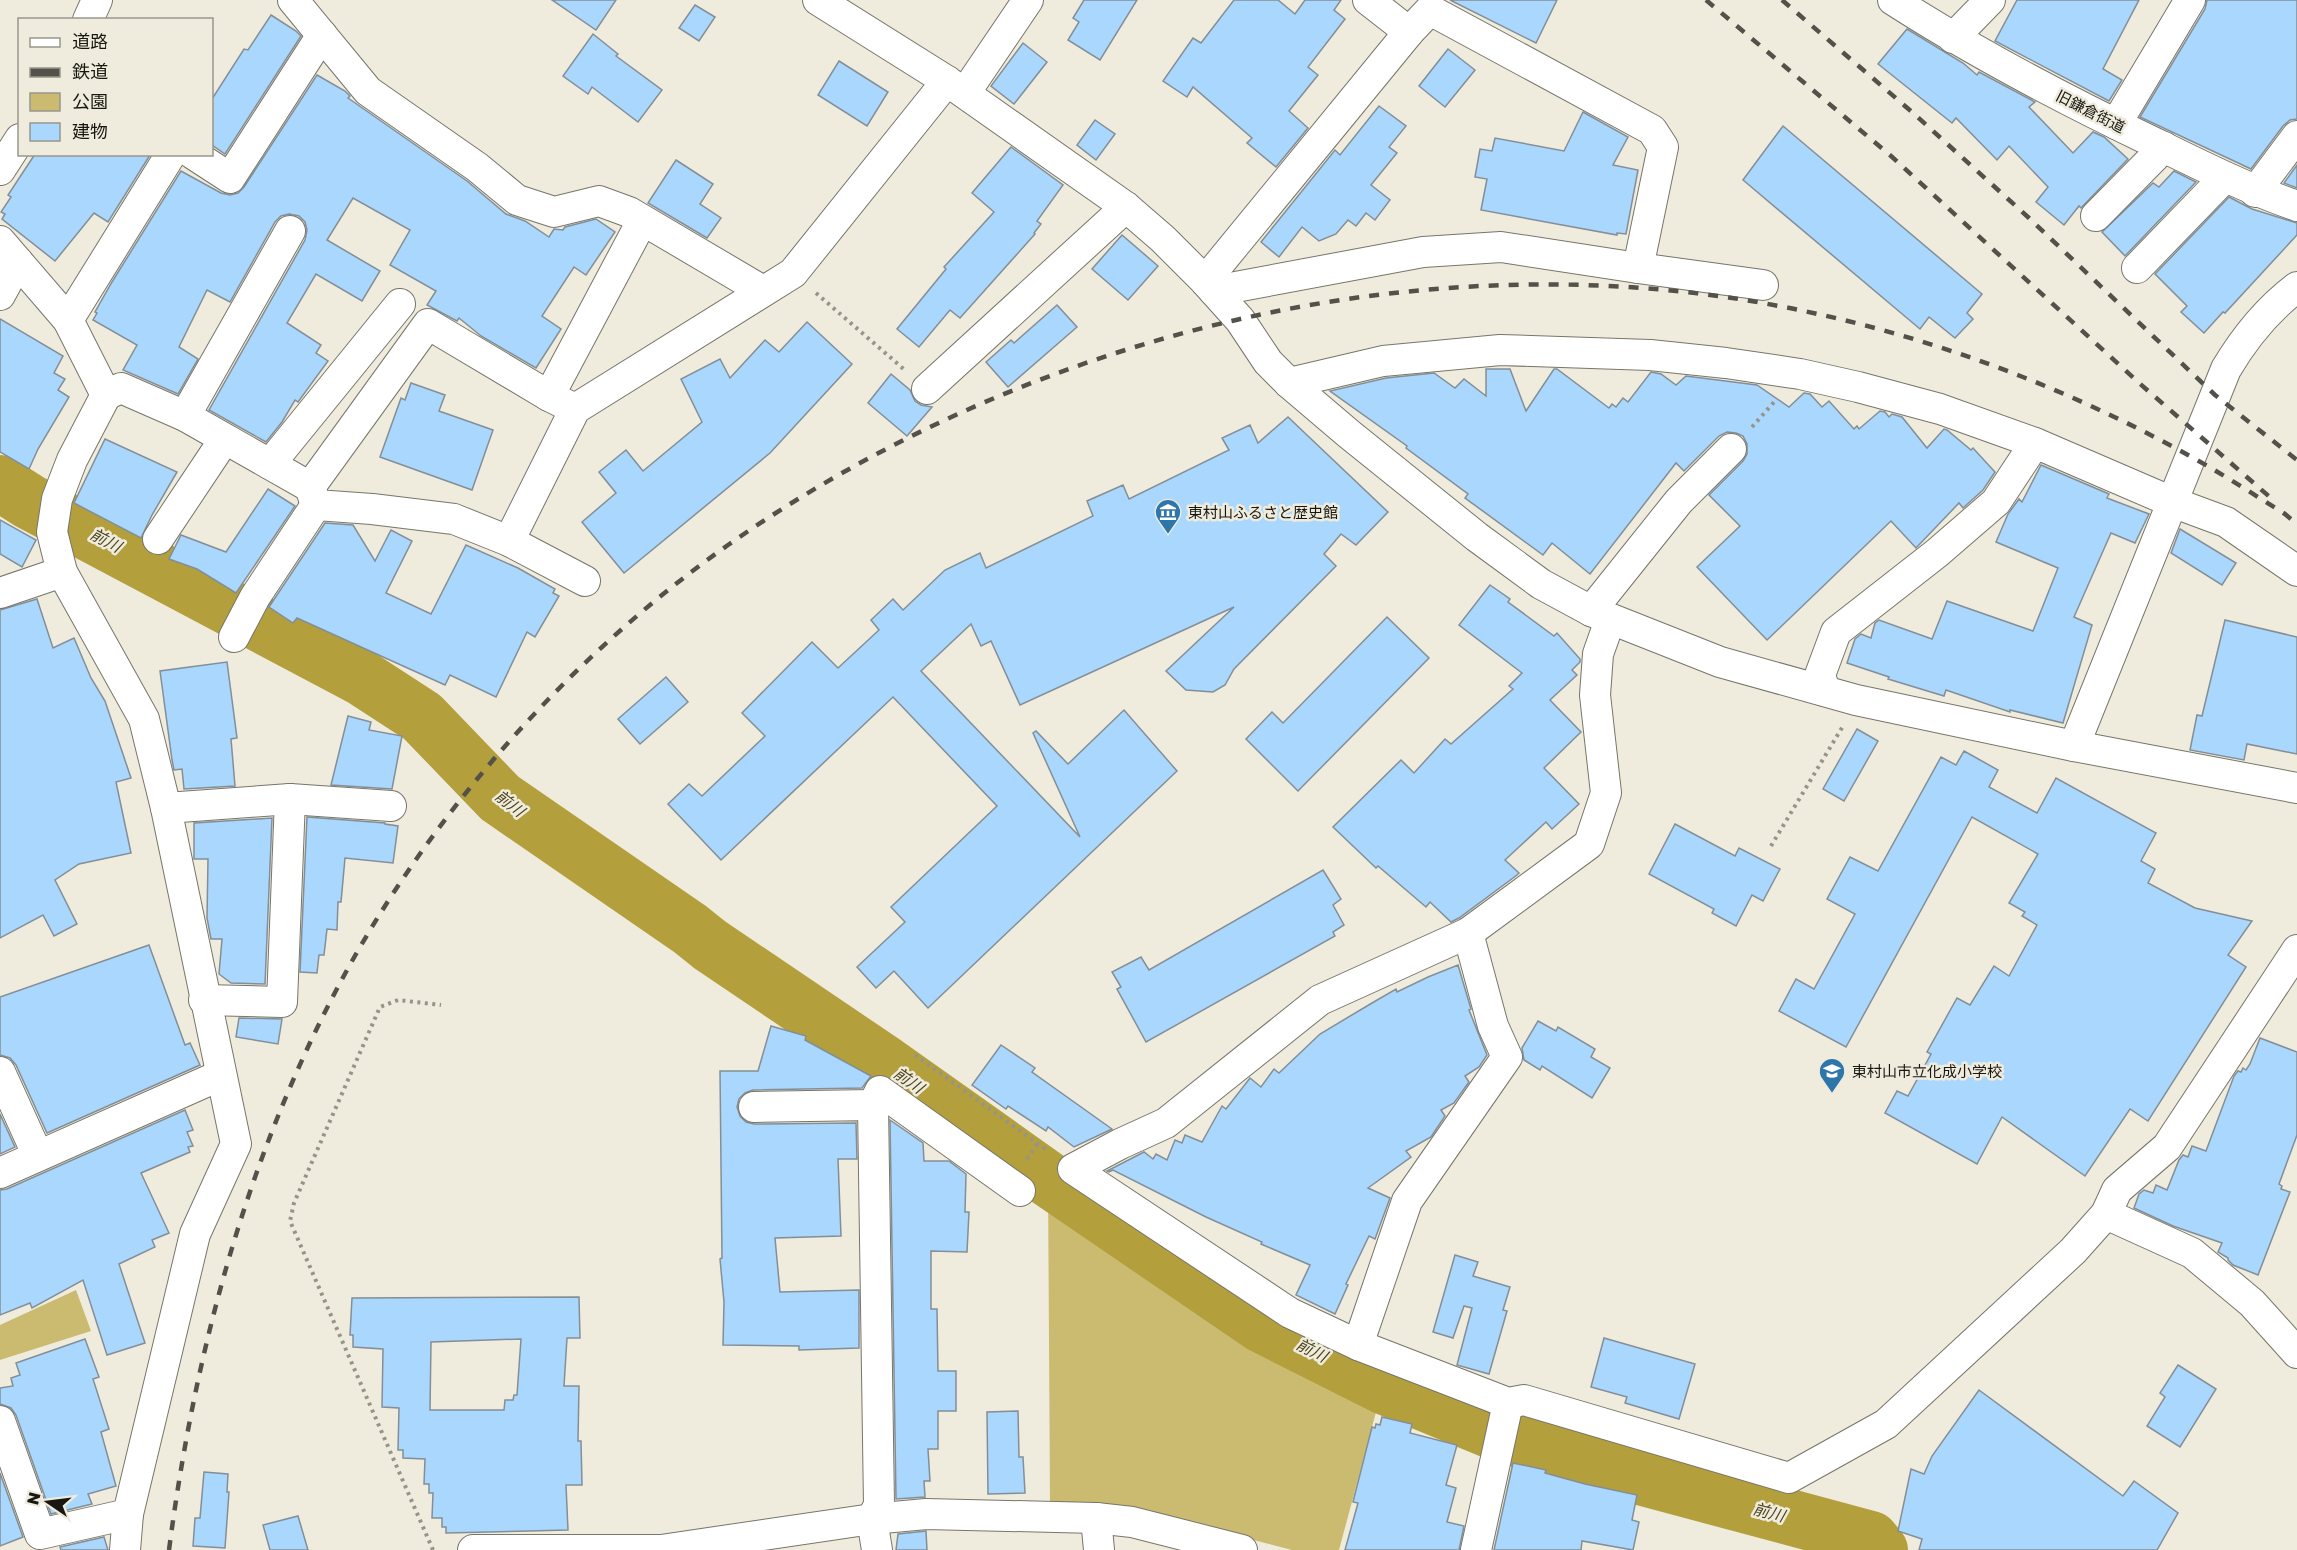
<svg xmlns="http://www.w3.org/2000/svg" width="2297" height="1550" viewBox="0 0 2297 1550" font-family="'Golos Text','Noto Sans JP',sans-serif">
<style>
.green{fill:#cbbb70}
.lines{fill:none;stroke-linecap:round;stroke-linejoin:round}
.river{stroke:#b49f3d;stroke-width:56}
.building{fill:#a9d7fd;stroke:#838e97;stroke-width:1.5;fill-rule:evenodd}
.minor-casing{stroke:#787569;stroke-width:32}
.path{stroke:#969489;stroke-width:4;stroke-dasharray:3 4.5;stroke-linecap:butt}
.minor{stroke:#fff;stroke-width:30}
.rail{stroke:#53514a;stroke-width:4.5;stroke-dasharray:10 10;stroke-linecap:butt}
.labels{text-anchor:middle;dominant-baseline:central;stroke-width:5;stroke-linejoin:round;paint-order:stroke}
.street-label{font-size:15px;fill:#181712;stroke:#efecdd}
.poi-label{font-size:15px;fill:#181712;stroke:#efecdd;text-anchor:start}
.water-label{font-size:16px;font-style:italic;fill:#4c441b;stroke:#efecdd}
</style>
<rect width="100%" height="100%" fill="#efecdd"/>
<g class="green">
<path d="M1048,1179l214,146 121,61 -44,164h-47l-155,-40 -87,-6z"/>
<path d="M76,1290l15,41 -91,29v-35z"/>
</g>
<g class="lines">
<path class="river" d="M0,483l30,19 332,176 60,39 78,81 190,131 20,16 176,119 162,115 214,146 121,61 107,44 105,35 276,74 9,11"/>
</g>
<g class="building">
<path d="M552,0h64l-20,30z"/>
<path d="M1084,0h53l-37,60 -32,-20 11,-18 -6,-4z"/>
<path d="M1234,0h44l17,14 10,-14h36l-7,10 11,9 -37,48 10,8 -29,36 19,17 -32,39 -29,-24 5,-5 -59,-51 -6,10 -24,-16 30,-43 8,5z"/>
<path d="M1450,0h107l-21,43z"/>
<path d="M2017,0h122l-36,69 19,11 -13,21 -114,-60z"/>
<path d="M2207,0h90v119l-7,1 -7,6 -32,43 -111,-52 65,-108z"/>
<path d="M695,5l20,12 -16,24 -20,-13z"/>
<path d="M271,15l25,16 5,5 -76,118 -13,-9v-46l32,-50 4,1z"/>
<path d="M1907,29l56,34 14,12 2,-3 56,30 -6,5 44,46 20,-21 11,5 24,22 -47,49 -2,-2 -15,19 -28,-23 12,-15 -39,-41 -12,14 -41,-42 -4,5 -74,-59z"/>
<path d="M593,34l25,20 -2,2 46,34 -24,32 -46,-35 -4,7 -25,-18z"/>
<path d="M1023,43l24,19 -33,42 -23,-18z"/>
<path d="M1448,49l27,21 -30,37 -26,-21z"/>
<path d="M839,61l49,31 -21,34 -49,-31z"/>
<path d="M317,75l28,16 5,5 -2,2 119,83 39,33 19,7 24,16 5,-8 9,1 2,-3 31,-8 19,13 -29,43 -12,-8 -32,49 19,13 -25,39 -55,-32 -22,-18 -2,3 -30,-16 9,-14 -46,-26 20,-35 -57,-32 -26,42 53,31 -18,30 -46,-27 -29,49 34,22 -5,8 12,8 -30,41 -3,-2 -13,22 -16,20 -57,-32 96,-170 2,-10 -2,-8 -6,-6 -10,-2 -8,2 -6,6 -45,80 -23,-12 -28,57 19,12 -20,35 -55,-24 14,-25 -44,-25 4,-7 -2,-1 17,-30 69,-111 40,22 9,2 8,-2 6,-6z"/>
<path d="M1379,106l27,20 -17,21 8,6 -26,32 19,15 -15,20 -9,-7 -10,13 -8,-6 -12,14 -17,7 -17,-14 -23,30 -18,-15 74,-92 5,5z"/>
<path d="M1583,112l45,25 -15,28 25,5 -12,64 -9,-1v2l-136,-25 6,-31 -12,-2 5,-28 12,2 3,-13 69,13z"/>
<path d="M1095,120l20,14 -19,26 -19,-15z"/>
<path d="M1783,126l199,168 -15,19 6,6 -18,19 -26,-21 -9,12 -177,-149z"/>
<path d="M1011,147l52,38 -26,36 4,3 -7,9 1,1 -75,84 -10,-8 -31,37 -22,-18 49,-60 -2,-2 50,-55 -22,-19z"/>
<path d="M35,154h115v1l-42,67 -14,-9 -39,48 -53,-42 3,-5 -4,-2 10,-15 -3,-2z"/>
<path d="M676,160l37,24 -13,20 21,14 -14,20 -59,-35z"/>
<path d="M2297,165v23l-13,-5z"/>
<path d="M2174,171l22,11 -71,74 -23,-24 51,-49 6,4z"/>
<path d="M2229,197l23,12 45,14v12l-72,78 -2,-1 -19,21 -23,-21 6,-6 -32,-32z"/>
<path d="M1122,235l36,31 -30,34 -36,-31z"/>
<path d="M1057,305l20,22 -69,60 -22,-25 25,-22 3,3z"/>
<path d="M0,319l63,37 -9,17 11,6 -7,11 11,7 -31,52 -9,20 -29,-17z"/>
<path d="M807,322l45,42 -82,89 -146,120 -42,-51 34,-29 -17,-21 27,-22 17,21 59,-49 -21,-43 39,-20 10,19 35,-38 14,12z"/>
<path d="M1486,369h24l16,42 28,-42h3l52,39 3,-4 4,3 7,-9 5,4 23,-30 10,2 15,11 10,-9 71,9 32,22 15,-14 6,1 12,13 7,-6 25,28 3,-3 2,3 21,-18 5,1 4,5 3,-3 10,3 25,31 17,-19 3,1 24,20 2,-2 22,24 -12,18 -20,18 -4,-5 -43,45 -25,-27 -124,119 -70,-73 43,-41 -31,-31 34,-34 4,-7v-10l-4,-8 -7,-3 -9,-1 -8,4 -35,35 -8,-8 -86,111 -38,-31 -9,12 -78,-57 3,-4 -62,-46 1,-2 -77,-55 56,-13 48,-5 21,15 9,-9 22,17z"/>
<path d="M891,374l19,16 5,11 6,4 11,2 -25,29 -39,-33z"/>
<path d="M411,383l34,12 -6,16 54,19 -21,60 -92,-33 21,-59 4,2z"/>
<path d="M1288,417l100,95 -32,33 -15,-11 -17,20 12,12 -102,103 -9,16 -12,7 -27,-2 -20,-19 68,-64 -214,98 -29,-64 -10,5 -10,-22 -50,47 159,166 -47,-104 3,-2 32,33 56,-54 53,61 -249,237 -34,-37 -18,17 -19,-21 48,-45 -14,-15 106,-101 -104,-109 -172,163 -53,-56 21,-20 13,12 63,-60 -23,-23 70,-71 26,26 41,-38 -8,-10 22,-21 10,11 42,-40 35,-17 6,15 107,-52 -6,-15 36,-16 6,14 100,-49 -7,-12 28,-13 8,18z"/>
<path d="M105,439l72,33 -25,43 -11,23 -67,-35z"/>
<path d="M2041,465l68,29 -2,4 42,16 -14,29 -24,-10 -37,84 18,8 -29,98 -53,-13v2l-64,-22 -2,6 -56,-17 1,-2 -42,-14 8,-24 6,-5 10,4 4,-15 4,-3 53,19 15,-38 86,30 25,-63 -62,-26 12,-28 11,-15 3,3z"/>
<path d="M268,489l27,17 -59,87 -39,-24 -28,-10 12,-24 45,17z"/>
<path d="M0,520l36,20 -14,27 -22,-13z"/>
<path d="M325,523l28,2 22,36 16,-31 21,11 -26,52 45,21 35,-69 52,23 37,21 -2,4 6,3 -24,41 -8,-5 -31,65 -46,-22 -5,10 -148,-67 -4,5 -24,-16z"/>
<path d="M2180,529l56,34 -14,22 -51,-32z"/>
<path d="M1490,585l20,14 -2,3 46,34 3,-3 23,26v3l-8,8 5,5 -27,25 31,32 -37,36 35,36 -27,25 -6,-7 -41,38 14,13 -2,2 -58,43 -8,4 -21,-20 -4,5 -48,-41 -2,2 -43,-41 68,-67 13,13 31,-34 6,5 62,-55 -4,-3 13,-13 -63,-48z"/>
<path d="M37,599l16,49 21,-10 17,40 14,23 26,77 -15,4 15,71 -52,11 -24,16 22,44 -23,12 -11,-21 -43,23v-328z"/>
<path d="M1387,617l42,41 -131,133 -52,-52 26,-27 11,11z"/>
<path d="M2225,620l72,17v117l-50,-10 -3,16 -54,-10 7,-35 5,1z"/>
<path d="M227,662l10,76 -6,1 4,47 -51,3 -2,-20 -8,1 -2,-10 -12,-89z"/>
<path d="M666,677l22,25 -48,42 -22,-25z"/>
<path d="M348,716l23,6 -2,8 33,6 -10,53 -61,-4z"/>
<path d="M1857,729l21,12 -34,60 -21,-12z"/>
<path d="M1964,751l34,19 -9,17 48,26 19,-35 100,55 -15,28 14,8 -7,14 47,25 57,13 -24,34 18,12 -98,154 -18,-12 -45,67 -83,-59 -25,47 -92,-51 12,-22 11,5 23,-42 -4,-2 30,-54 13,7 24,-39 15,10 28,-51 -15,-9 3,-4 -16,-9 29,-49 -66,-37 -126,230 -67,-36 17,-32 18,10 41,-75 -28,-15 23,-42 28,14 63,-114 15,8z"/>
<path d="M307,817l78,6v1l13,2 -5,37 -48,-5 -4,44h-3l-1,28 -10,-1 -3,26h-5l-2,18 -17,-1z"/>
<path d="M272,818l-7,166 -34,-1 -12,-9 3,-35h-11l-4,-21 1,-59h-14v-36z"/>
<path d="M1675,824l60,32 4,-8 41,21 -17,32 -11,-6 -16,31 -24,-13 2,-4 -65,-35z"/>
<path d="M1323,870l18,29 -8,6 11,20 -11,7 2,4 -189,106 -29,-53 4,-2 -9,-15 29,-15 8,13z"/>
<path d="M149,945l36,100 5,-2 10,22 -153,68 -31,-68 -6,-7 -10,-3v-58z"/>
<path d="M1458,965l13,44 -2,1 18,45 -8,12 -14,9 4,6 -15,21 -13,7 4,6 -14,21 -25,14 5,6 -43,31 22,10 -15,41 -6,-3 -23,48 2,1 -13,29 -39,-19 14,-30 -49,-21 1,-2 -56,-25 -93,-47 -4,2 -2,-1 37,-19 9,7 3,-5 11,6 8,-20 7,3 3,-8 17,7 20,-36 4,3 24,-31 11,9 13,-18 5,4 41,-39 52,-31 24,-14 1,3 31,-15z"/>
<path d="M239,1018l43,1 -4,25 -42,-7z"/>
<path d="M1538,1021l18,10 2,-4 37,22 -4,8 19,11 -18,30 -50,-32 -2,4 -16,-10 -2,-12z"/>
<path d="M771,1026l35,10 -1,4 66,36 -9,12 -109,2 -8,3 -6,6 -2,8 3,9 6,6 8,2 102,-1 1,36h-19l3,77 -66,2 5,54 79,-2v58l-60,2v-4l-76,-1 1,-43 -4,-43 2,-1 -2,-187h38z"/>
<path d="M2260,1038l37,14v83l-18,49 3,2 -1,3 9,3 -32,83 -25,-10 -5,-5v-2l-10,-6 4,-9 -49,-17 -39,-18 5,-14 5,-4 9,3 3,-8 11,5 12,-30 4,-5 5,2 4,-11 14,5 28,-75 4,-5 3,1 2,-4 3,2 4,-6z"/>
<path d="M1001,1045l34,23 -3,4 80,57 -38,18 -26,-20 -2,4 -38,-25 -2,3 -34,-24z"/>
<path d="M185,1110l8,20 -6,2 6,14 -5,1 2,5 -49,21 28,60 -17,7 3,7 -36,17 26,79 -38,12 -24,-75 -51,28 -2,-5 -30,12v-125l7,-1z"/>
<path d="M0,1114l15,33 -15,7z"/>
<path d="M890,1120l33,23 1,18h25l17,13 -1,38h4l-2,40 -36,-1v58h6l1,62h18v40h-18v38h-10l2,32h-6l1,16 -29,2z"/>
<path d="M1455,1255l23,7 -5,14 37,11 -7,23 4,1 -18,63 -32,-9 15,-57 -8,-2 -11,32 -20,-6z"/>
<path d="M579,1297l1,41h-13l-3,48h15l-1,55h3l1,44h-16l2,45 -122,3v-6h-4v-9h-10l1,-25h-4v-9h-5l1,-25 -22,-1v-8h-5l1,-42 -17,-1 1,-58 -30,-2v-12h-3l2,-37zM521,1339l-4,56h-3l-1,5h-8l-1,10h-74l1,-68z"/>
<path d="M1604,1338l91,26 -16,55 -54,-16 2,-6 -36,-10z"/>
<path d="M85,1339l14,38 -6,2 16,50 -8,3 15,54 -28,8 4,10 -41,10 -35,-99 -5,-7 -11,-4v-16l13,-2 -2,-8 9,-3 -4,-12z"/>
<path d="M2178,1365l38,24 -36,58 -33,-21 18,-29 -5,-4z"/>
<path d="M1979,1390l144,106 11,-15 44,32 -21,37h-238l3,-11 -24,-8 13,-62 13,5 8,-18z"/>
<path d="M1018,1411l1,46h4l2,36 -37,1 -1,-82z"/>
<path d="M1382,1417l30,7 -2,9 47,12 -11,40 10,3 -9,34 17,4 -5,24h-114l13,-47 -5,-1 19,-75 3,1 1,-4 4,1z"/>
<path d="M1513,1463l33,7 -1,3 40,11 52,11 -5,25 7,2 -6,28 -51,-9 -1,9h-87z"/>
<path d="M204,1472l24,2 -1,18h2l-4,56 -32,-2 2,-28h5z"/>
<path d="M0,1473l23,64 -23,9z"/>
<path d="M298,1516l10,34h-38l-7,-25z"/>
<path d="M926,1531l1,19h-31l2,-16z"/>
<path d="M104,1537l4,13h-47l-1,-3z"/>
</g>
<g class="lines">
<g class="minor-casing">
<g id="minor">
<path d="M293,0l75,91 109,76 40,33 37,12 45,-11 30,11 134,79"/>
<path d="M818,0l129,81 179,126 37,32 42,42 35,39 28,42 21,21 60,51 128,103 64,47 50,27 129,51 136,38 218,46 223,42"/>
<path d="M1368,0l41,32"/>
<path d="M1893,0c84,54 172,100 262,143 47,23 93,46 142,63"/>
<path d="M88,20l9,-20"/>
<path d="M1953,38l37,-38"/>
<path d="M965,93l63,-93"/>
<path d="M2116,124l74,-124"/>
<path d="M193,154l37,24 92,-143"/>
<path d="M0,170l20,-31"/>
<path d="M2255,192l42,-56"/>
<path d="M2096,216l68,-69"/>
<path d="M0,241l68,79 38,75 -34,65 -15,39 -5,33 10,40 82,147 22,89 70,336 -41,90 -67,280 -3,36"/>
<path d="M2137,268l88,-91"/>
<path d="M1205,281l204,-249 21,-22 222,120 11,17 -25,121"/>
<path d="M1214,291l209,-39 78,-5 137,21 125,17"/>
<path d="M0,295l18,-33"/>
<path d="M68,320l103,-166"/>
<path d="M1289,383l94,-22 117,-11 150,5 76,8 74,11 58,13 82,22 95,34 137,59 54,20 71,49"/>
<path d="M927,389l199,-182"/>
<path d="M106,395l15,-7 64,28 125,71 6,18 56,4 82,10 55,22 66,-132 218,-136 154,-192"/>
<path d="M549,396l93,-175"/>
<path d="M185,416l105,-185"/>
<path d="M270,464l130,-160"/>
<path d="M310,487l118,-163 121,72 26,13"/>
<path d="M158,539l66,-99"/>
<path d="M509,541l76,40"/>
<path d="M0,593l62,-21"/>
<path d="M1591,611l88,-110 52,-52"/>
<path d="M1610,620l-12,34 -3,41 11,98 -17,51 -121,89 -148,67 -154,123 -46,21 -47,25 217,144 68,32 150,58 16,-3 265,78 97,-54 187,-173 33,-37 11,-24 50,-43 130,-197"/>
<path d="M234,637l21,-40 61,-92"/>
<path d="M1825,691l-5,-16 16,-43 101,-79 59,-51 39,-59"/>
<path d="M2074,746l152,-377c19,-32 42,-60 71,-82"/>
<path d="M166,808l124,-9 101,7"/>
<path d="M204,1000l78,2 8,-203"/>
<path d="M0,1072l38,84"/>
<path d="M873,1105l7,-14 140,100"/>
<path d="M754,1107l119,-2 6,400 -7,14 5,31"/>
<path d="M0,1173l221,-98"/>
<path d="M2106,1214l86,39 60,50 45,50"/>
<path d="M1358,1345l49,-144 100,-144 -14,-31 -25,-93"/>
<path d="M0,1421l40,113 88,-20"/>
<path d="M1096,1518l3,32"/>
<path d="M473,1550h188l211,-31 54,-5 170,4 36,4 110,28"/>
<path d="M1476,1550l32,-147"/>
</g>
</g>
<g class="path">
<path d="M816,293l90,78"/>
<path d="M1752,427l23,-26"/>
<path d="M1771,846l72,-120"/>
<path d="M915,1055l133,96"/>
<path d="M1027,1159l11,-16"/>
<path d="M433,1550l-143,-329 4,-18 86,-196 18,-7 43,5"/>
</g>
<use href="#minor" class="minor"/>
<g class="rail">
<path d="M1706,0l185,156 247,226 134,117"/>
<path d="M1782,0l130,112 117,106 186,177 82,65"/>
<path d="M169,1550c27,-208 83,-413 187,-596 91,-159 222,-303 372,-409 290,-203 665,-301 1017,-245 154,25 306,79 443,155 33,18 65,39 97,59l12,10"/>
</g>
</g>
<defs>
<g id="museum-pin" transform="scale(1.35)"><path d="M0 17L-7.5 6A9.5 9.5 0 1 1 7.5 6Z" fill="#2e75aa" stroke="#efecdd"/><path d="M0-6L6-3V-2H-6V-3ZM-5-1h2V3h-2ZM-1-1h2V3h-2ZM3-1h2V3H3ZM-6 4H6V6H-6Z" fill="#fff"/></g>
<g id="school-pin" transform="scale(1.35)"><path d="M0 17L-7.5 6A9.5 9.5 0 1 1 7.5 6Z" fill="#2e75aa" stroke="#efecdd"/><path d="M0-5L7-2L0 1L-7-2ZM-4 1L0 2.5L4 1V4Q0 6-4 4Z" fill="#fff"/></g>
</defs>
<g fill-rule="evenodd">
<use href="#museum-pin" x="1168" y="512"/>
<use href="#school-pin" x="1832" y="1071"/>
</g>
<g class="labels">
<g class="street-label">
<text transform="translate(2091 111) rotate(27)">旧鎌倉街道</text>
</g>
<g class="poi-label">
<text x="1188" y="512">東村山ふるさと歴史館</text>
<text x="1852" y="1071">東村山市立化成小学校</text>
</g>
<g class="water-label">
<text transform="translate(106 540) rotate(28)">前川</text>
<text transform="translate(510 803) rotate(38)">前川</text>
<text transform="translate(909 1080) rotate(35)">前川</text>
<text transform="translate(1312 1350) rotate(27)">前川</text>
<text transform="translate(1769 1512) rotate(15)">前川</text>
</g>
</g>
<rect x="18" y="18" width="195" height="138" fill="#efecdd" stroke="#99978c" stroke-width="1.5"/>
<rect x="30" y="38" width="30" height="9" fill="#ffffff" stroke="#99978c" stroke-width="1.5"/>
<text x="72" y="48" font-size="18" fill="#181712">道路</text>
<rect x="30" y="68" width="30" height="9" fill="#53514a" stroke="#99978c" stroke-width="1.5"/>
<text x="72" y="78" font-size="18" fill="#181712">鉄道</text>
<rect x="30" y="93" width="30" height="18" fill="#cbbb70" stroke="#99978c" stroke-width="1.5"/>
<text x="72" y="108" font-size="18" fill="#181712">公園</text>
<rect x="30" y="123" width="30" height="18" fill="#a9d7fd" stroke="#99978c" stroke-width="1.5"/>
<text x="72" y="138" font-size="18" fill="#181712">建物</text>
<g transform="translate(48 1502) rotate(284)" stroke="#efecdd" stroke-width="4.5" paint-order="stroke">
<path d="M0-4.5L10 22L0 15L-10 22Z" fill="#181712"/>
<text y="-9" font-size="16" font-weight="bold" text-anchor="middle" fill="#181712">N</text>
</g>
</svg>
